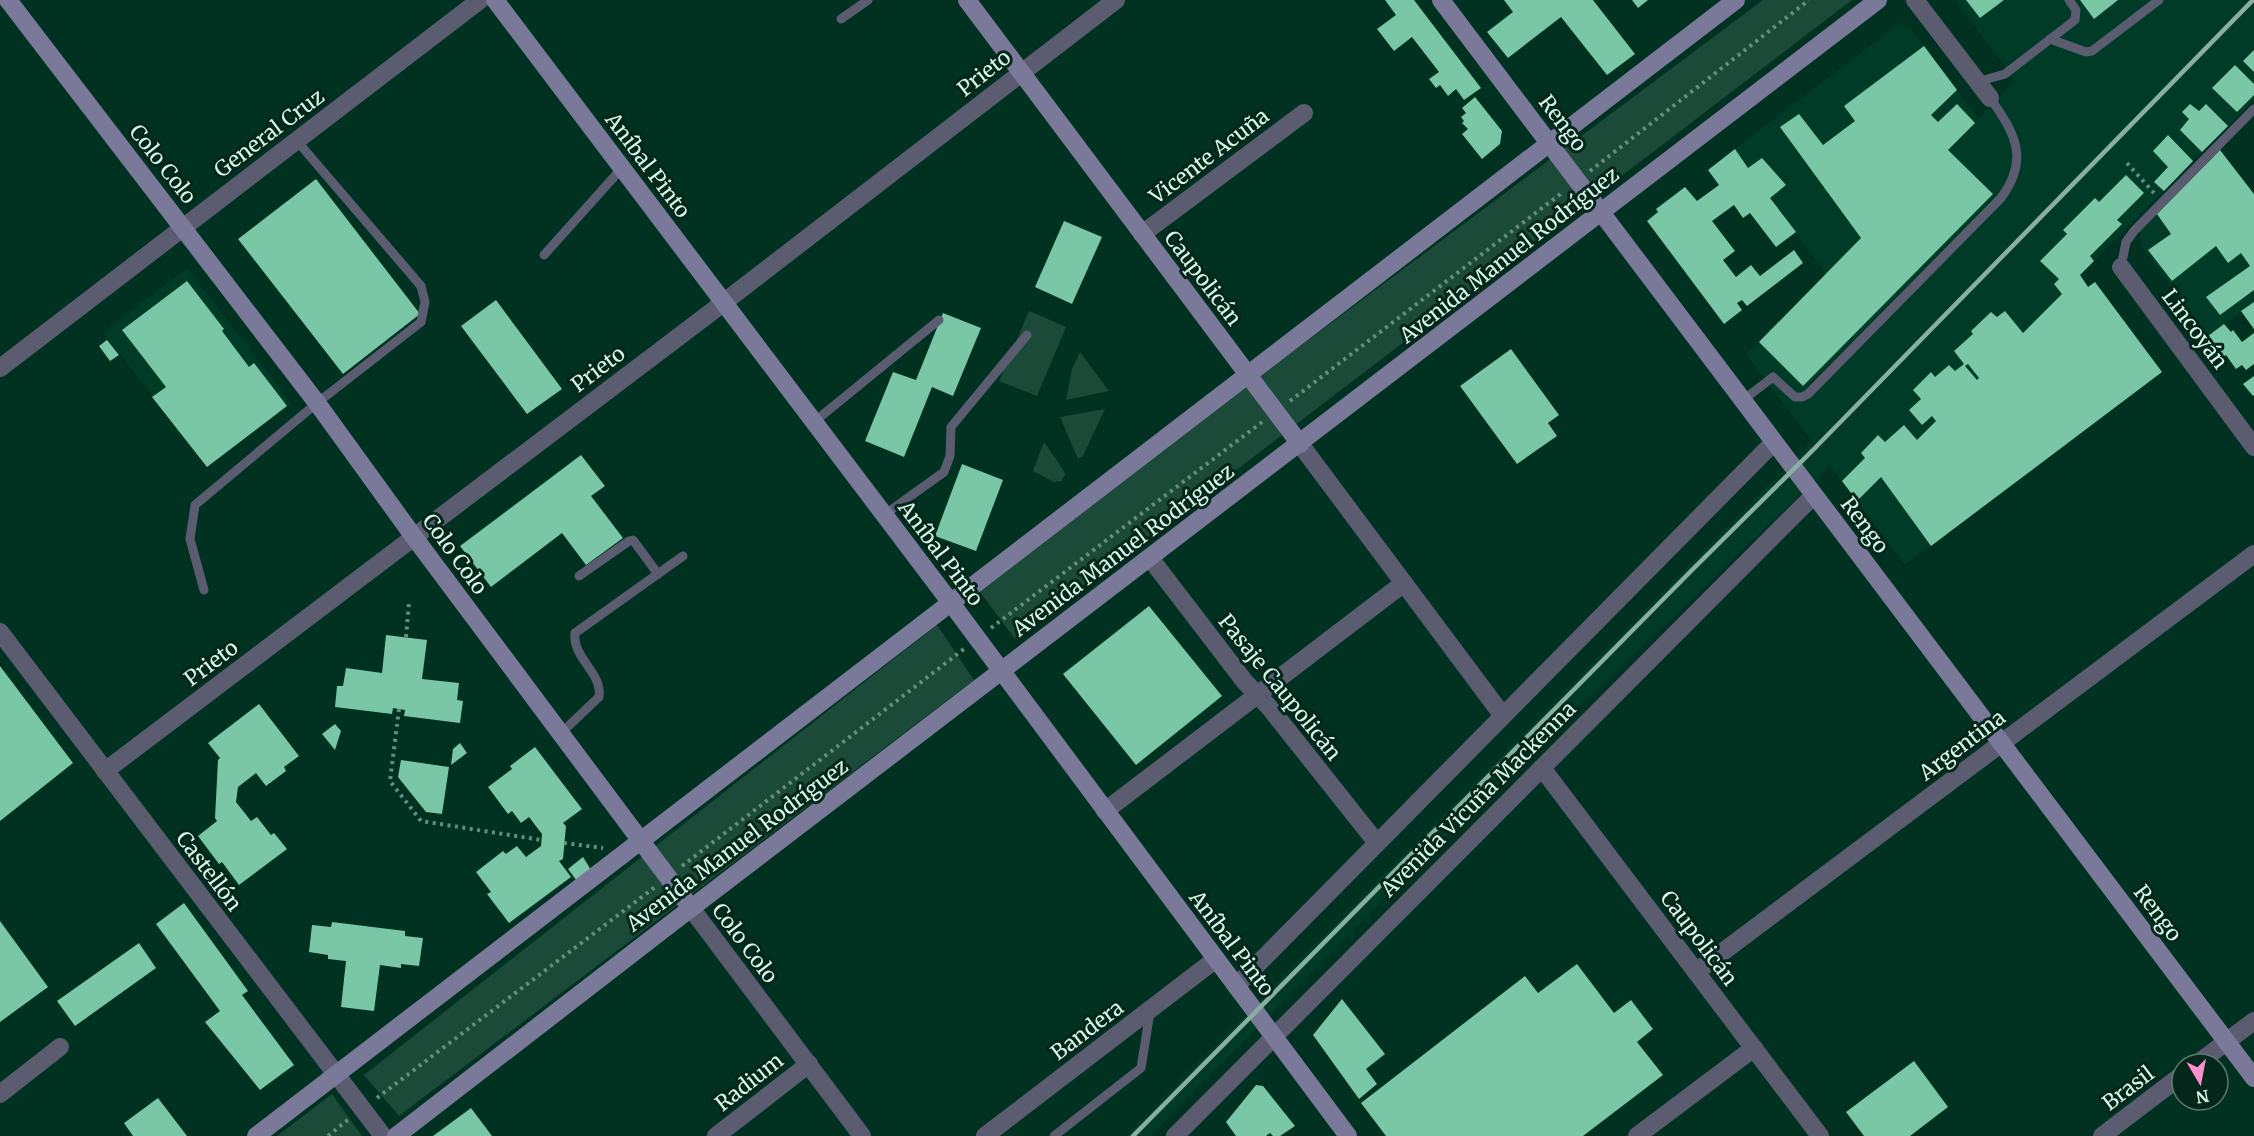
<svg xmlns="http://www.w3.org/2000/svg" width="2254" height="1136" viewBox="0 0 2254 1136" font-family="Merriweather,serif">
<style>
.built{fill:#003b28}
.green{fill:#1c4a38}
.building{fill:#7ac7a7;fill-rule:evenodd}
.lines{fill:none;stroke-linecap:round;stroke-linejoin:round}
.path{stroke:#668e7f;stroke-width:4;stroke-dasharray:3 4.5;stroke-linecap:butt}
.lane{stroke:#5c5c71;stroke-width:9}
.street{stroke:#5c5c71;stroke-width:18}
.secondary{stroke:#7a799a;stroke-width:18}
.rail{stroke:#8aafa0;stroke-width:4.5}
.labels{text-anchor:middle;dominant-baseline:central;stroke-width:6;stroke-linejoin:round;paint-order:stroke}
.street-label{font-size:21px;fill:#d9f7e9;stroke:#05261a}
</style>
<rect width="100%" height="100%" fill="#003121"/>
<g class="built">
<path d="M1955,0h299v100l-174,175 8,12 7,-5 67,90 -257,193 -75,-99 -308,295 -372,375h-24l686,-695 -66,-87 80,-80 -91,-125 162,-124 12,2 70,92 37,-38z"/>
<path d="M2220,150l34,44v135l-13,-17 -33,24 -67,-90 -1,-15z"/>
<path d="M187,268l104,135 -84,64 -104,-135z"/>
</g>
<g class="green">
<path d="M1763,0h89l-837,639 -38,-51z"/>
<path d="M1029,311l37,16 -29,69 -38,-15z"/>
<path d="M1080,352l29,39 -43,9 6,-31z"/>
<path d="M1105,409l-22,47 -5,3 -18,-42z"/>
<path d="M1044,442l20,29 1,4 -4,6 -7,1 -21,-11z"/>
<path d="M937,625l37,55 -575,436 -35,-41z"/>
<path d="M332,1094l30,42h-85z"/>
</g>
<g class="building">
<path d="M1385,0h29l67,88 -17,12 -8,-11 -8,7 -8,-11 -4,3 -7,-9 10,-7 -27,-35 -18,14 -17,-22 19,-14z"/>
<path d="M1504,0h89l42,54 -28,21 -46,-58 -53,41 -21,-26 26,-20z"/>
<path d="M1632,0h16l-10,8z"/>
<path d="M1966,0h38l-24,18z"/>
<path d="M2080,0h38l-24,19z"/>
<path d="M1924,46l33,44 -26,25 7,7 19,-18 18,19 -27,27 45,44 -190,192 -44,-44 102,-104 -81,-111 19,-13 24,31 32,-24 -11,-15z"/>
<path d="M2254,50v22l-11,-11z"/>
<path d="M2235,65l19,19v11l-17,17 -25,-24z"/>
<path d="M1475,97l27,34 -2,13 -18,15 -20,-25 6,-5 -6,-6 2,-2 -3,-4 5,-4 -4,-5z"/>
<path d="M2190,104l9,7 7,-7 22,22 -26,26 -22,-22 9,-11 -7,-7z"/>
<path d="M2168,135l25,26 -29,30 -10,-9 14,-15 -15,-16z"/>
<path d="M1735,149l13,19 14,-10 24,27 -16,13 26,34 -20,15 -26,-34 -7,5 -9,-13 -22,16 23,30 -12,9 13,17 15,-12 9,11 34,-26 9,13 -56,43 -5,-6 -5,3 5,7 -18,14 -77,-103 11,-9 -2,-3 29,-22 12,14 22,-16 -11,-15z"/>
<path d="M2220,150l34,44v96l-34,25 -14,-18 44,-31 -9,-13 -13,10 -12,-17 -44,35 -24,-31 23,-16 -14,-20z"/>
<path d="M2126,175l18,18 -27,27 5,4 -32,32 4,5 -14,14 8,12 7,-5 67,90 -231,174 -50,-69 -24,24 -15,-20 23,-23 -4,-5 17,-18 7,7 19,-17 13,15 19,-19 -4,-5 -10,9 -13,-15 12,-11 -8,-9 18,-18 4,5 14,-12 6,6 9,-7 -10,-13 19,-17 -2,-3 20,-19 6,5 8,-6 18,22 39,-39 -8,-10 5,-5 -19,-18 27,-27 -4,-4 32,-32 4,4zM1968,364l11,14 -2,2 -12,-14z"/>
<path d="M316,179l104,135 -77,60 -105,-135z"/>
<path d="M1064,221l38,16 -30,67 -37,-17z"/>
<path d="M187,281l37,48 -2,2 27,36 5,-4 33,43 -80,61 -55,-70 14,-10 -44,-57z"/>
<path d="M496,300l66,89 -35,25 -66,-88z"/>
<path d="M2254,302v27l-13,-18z"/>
<path d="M943,313l38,15 -28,68 -21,-9 -28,70 -39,-16 28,-69 23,8z"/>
<path d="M2224,324l7,8 2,-2 9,12 12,-9v31l-8,6 -4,-5 -6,4 -10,-14 -3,2 -15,-21z"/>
<path d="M107,340l12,15 -9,6 -11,-15z"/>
<path d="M1511,349l48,66 -11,8 9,13 -40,28 -57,-78z"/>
<path d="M2254,376v19l-1,1 -10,-12z"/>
<path d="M581,455l24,31 -14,10 32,42 -37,27 -24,-32 -71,54 -31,-41z"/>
<path d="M962,464l41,16 -27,71 -41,-15z"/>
<path d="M1149,606l73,90 -86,69 -73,-91z"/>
<path d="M386,635l41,5 -5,39 37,4 -2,17 6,1 -3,22 -56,-7 1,-6 -12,-2 -1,6 -57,-7 2,-21h6l3,-18 36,5z"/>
<path d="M0,666l73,97 -73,58z"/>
<path d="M259,704l40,52 -15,11 2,4 -20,15 -10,-13 -18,14 -2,15 15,19 6,-4 14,18 3,-2 13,16 -48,36 -17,-23 -3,2 -21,-28 19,-15 -2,-3 3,-58 2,-2 -12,-15z"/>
<path d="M335,724l6,7 -6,19 -13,-16z"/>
<path d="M460,743l7,10 -16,12 2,-16z"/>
<path d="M535,747l47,62 -19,14 3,3 -3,33 -4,2 12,16 -62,46 -22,-29 4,-2 -15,-20 27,-21 3,3 11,-8 9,11 15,-11 1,-12 -13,-17 -8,6 -9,-12 -4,3 -20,-27 24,-18 -2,-3z"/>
<path d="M401,760l48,7 -7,47 -16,-2 -28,-35z"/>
<path d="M583,857l8,13 -14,11 -9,-12z"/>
<path d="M184,903l64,88 -6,4 52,70 -34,25 -55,-68 15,-11 -64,-87z"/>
<path d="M0,921l48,66 -48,35z"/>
<path d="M332,922l73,9v5l18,2 -4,28 -18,-2v4l-21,-3 -6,46 -33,-4 5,-46 -18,-2v-4l-19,-3 3,-27 19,2z"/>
<path d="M139,943l17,25 -81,58 -18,-25z"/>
<path d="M1577,964l37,49 17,-13 22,29 -16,13 26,33 -80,61h-197l-25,-33 164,-127 13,17z"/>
<path d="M1342,999l43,55 -19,15 11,15 -18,15 -46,-64z"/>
<path d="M1914,1061l34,46 -38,29h-46l-18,-24z"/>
<path d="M1256,1085l7,1 32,40 -15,10h-7l-3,-3 -4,3h-30l-10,-14z"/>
<path d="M158,1098l29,38h-54l-9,-13z"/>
<path d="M471,1108l21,28h-59z"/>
</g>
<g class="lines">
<g class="path">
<path d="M2127,163l27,30"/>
<path d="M1590,171l219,-171"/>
<path d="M1290,401l273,-209"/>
<path d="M991,628l271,-206"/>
<path d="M406,637l3,-34"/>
<path d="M399,709l-9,72 31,40 120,19"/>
<path d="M564,843l39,5"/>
<path d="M682,866l282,-217"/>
<path d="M377,1098l278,-211"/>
<path d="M328,1136l21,-17"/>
</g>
<g class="lane">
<path d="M841,19l27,-19"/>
<path d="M2050,39l36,13 6,-1 67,-51"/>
<path d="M1977,82l28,-8 70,-54 1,-10 -7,-10"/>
<path d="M544,255l78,-87"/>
<path d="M2121,267l5,-25 8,-11 120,-122"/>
<path d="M1743,400l30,-23 22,20h7l6,-3 193,-196c29,-39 14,-65 -11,-100"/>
<path d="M814,422l125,-102"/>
<path d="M884,515l60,-43 6,-16 1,-29 76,-92"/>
<path d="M579,576l50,-35 4,-1 25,34"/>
<path d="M204,590l-14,-51 5,-34 122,-102 104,-81 4,-20 -4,-16 -124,-145"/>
<path d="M560,734l39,-37c4,-24 -27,-39 -24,-64l108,-77"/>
<path d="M1054,1136l87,-68 9,-56"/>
</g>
<g class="street">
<path d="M1915,0l75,98"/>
<path d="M1142,234l162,-121"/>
<path d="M2121,267l133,180"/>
<path d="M0,368l480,-368"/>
<path d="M1300,444l203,272"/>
<path d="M1150,558l95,124 24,25 108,136"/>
<path d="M0,632l383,504"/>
<path d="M1542,768l278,368"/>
<path d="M105,771l605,-458 406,-313"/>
<path d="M1105,811l299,-228"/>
<path d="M691,908l171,228"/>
<path d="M1696,972l558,-418"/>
<path d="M1236,986l538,-544"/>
<path d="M2197,1064l57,-43"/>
<path d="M0,1094l60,-47"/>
<path d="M716,1136l93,-72"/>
<path d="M985,1136l231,-177"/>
<path d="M1175,1136l639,-641"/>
<path d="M1637,1136l117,-88"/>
<path d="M2102,1136l80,-61"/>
</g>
<g class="secondary">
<path d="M8,0l309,403 97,134 277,371"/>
<path d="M495,0l456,603 397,533"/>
<path d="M967,0l333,444"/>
<path d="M1441,0l813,1078"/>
<path d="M256,1136l1480,-1136"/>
<path d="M396,1136l281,-217 1201,-919"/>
</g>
<path class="rail" d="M1133,1136l560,-567 120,-119 440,-450"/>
</g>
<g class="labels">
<g class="street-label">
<text transform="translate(984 73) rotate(-38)">Prieto</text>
<text transform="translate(1563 123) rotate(53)">Rengo</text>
<text transform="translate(269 133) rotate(-37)">General Cruz</text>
<text transform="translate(1209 156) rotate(-37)">Vicente Acuña</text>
<text transform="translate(163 164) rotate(52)">Colo Colo</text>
<text transform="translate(648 165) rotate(53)">Aníbal Pinto</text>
<text transform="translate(1509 255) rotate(-38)">Avenida Manuel Rodríguez</text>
<text transform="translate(1203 278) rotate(53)">Caupolicán</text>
<text transform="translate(2195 329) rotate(53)">Lincoyán</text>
<text transform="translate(598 369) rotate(-37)">Prieto</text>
<text transform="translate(1865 525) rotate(53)">Rengo</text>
<text transform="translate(1123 550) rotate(-37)">Avenida Manuel Rodríguez</text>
<text transform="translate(941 553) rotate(53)">Aníbal Pinto</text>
<text transform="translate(455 554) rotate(54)">Colo Colo</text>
<text transform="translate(211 663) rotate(-37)">Prieto</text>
<text transform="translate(1280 687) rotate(51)">Pasaje Caupolicán</text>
<text transform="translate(1962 745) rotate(-37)">Argentina</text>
<text transform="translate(1478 799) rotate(-45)">Avenida Vicuña Mackenna</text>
<text transform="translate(737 845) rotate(-37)">Avenida Manuel Rodríguez</text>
<text transform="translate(209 871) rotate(53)">Castellón</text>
<text transform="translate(2158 913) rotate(53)">Rengo</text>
<text transform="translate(1699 938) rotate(53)">Caupolicán</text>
<text transform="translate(745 943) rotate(53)">Colo Colo</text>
<text transform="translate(1232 943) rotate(53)">Aníbal Pinto</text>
<text transform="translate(1087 1030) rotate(-37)">Bandera</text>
<text transform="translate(749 1082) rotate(-38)">Radium</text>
<text transform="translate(2128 1088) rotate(-37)">Brasil</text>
</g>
</g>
<g transform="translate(2200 1082) rotate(170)"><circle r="28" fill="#05261a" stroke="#5a7a6d" stroke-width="1.5"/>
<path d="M0-4.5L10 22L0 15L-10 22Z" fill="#f890cc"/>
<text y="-9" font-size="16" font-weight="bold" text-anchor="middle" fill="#d9f7e9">N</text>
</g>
</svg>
